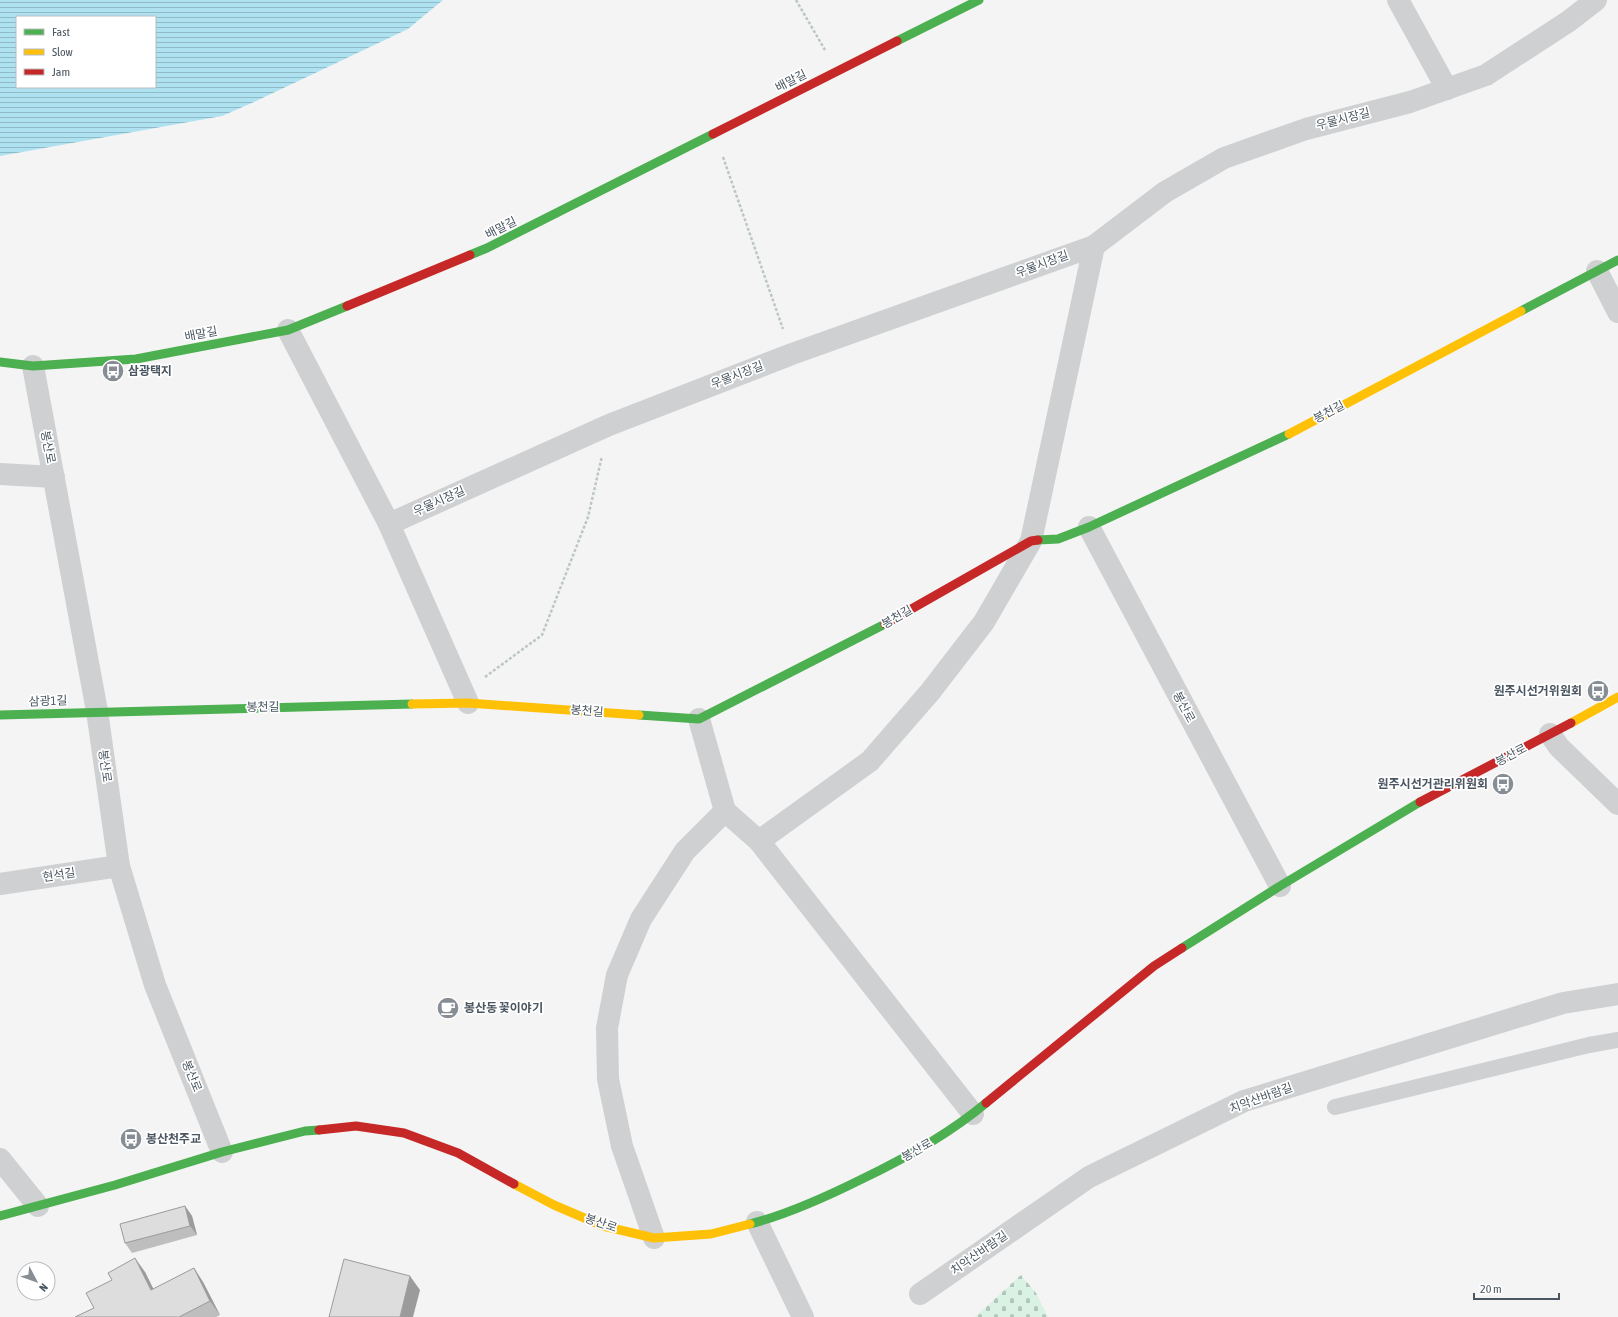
<svg xmlns="http://www.w3.org/2000/svg" width="1618" height="1317" viewBox="0 0 1618 1317" font-family="'Asap Condensed','Noto Sans KR',sans-serif">
<style>
.cemetery{fill:url(#cemetery-stones)}
.water{fill:url(#water-rules);fill-rule:evenodd}
.lines{fill:none;stroke-linecap:round;stroke-linejoin:round}
.path{stroke:#bcc7c4;stroke-width:2.5;stroke-dasharray:3 2;stroke-linecap:butt}
.lane{stroke:#ced0d2;stroke-width:16}
.street{stroke:#ced0d2;stroke-width:22}
.fast{stroke:#4caf50;stroke-width:9}
.slow{stroke:#ffc107;stroke-width:9}
.jam{stroke:#c62828;stroke-width:9}
.wall{fill:#bebebf}
.shaded-wall{fill:#9b9b9b}
.building{fill:#ddddde;stroke:#9b9b9b}
.labels{text-anchor:middle;dominant-baseline:central;stroke-width:3.5;stroke-linejoin:round;paint-order:stroke}
.street-label{font-size:12px;fill:#4a5661;stroke:#fff}
.poi-label{font-size:12px;font-weight:bold;fill:#4a5661;stroke:#fff;text-anchor:start}
</style>
<defs>
<pattern id="cemetery-stones" width="16" height="16" patternUnits="userSpaceOnUse"><rect width="16" height="16" fill="#d9f2e3"/><path d="M2 7V4a2 2 0 0 1 4 0v3zM10 15v-3a2 2 0 0 1 4 0v3z" fill="#b2c7bb"/></pattern>
<pattern id="water-rules" width="6" height="5" patternUnits="userSpaceOnUse"><rect width="6" height="5" fill="#aee2f0"/><path d="M0 2.5h6" fill="none" stroke="#90bac6"/></pattern>
</defs>
<rect width="100%" height="100%" fill="#f4f4f4"/>
<path class="cemetery" d="M1021,1275l15,18 12,24h-73z"/>
<path class="water" d="M0,0h443l-35,29 -154,73 -32,14 -222,40zM17,17h138v70h-138z"/>
<g class="lines">
<g class="path">
<path d="M796,0l29,50"/>
<path d="M723,157l60,172"/>
<path d="M485,677l57,-42 46,-118 14,-61"/>
</g>
<path class="lane" d="M1335,1107l254,-62 29,-5"/>
<g class="street">
<path d="M1398,0l49,89"/>
<path d="M1597,271l21,41"/>
<path d="M288,330l101,194 79,179"/>
<path d="M33,366l64,345 22,155 36,119 67,167"/>
<path d="M0,474l54,3"/>
<path d="M389,524l220,-99 183,-71 302,-108 71,-54 59,-34 82,-29 104,-27 76,-27 83,-54 27,-21"/>
<path d="M1089,527l191,359"/>
<path d="M699,719l26,92 34,30 214,273"/>
<path d="M1550,734l9,13 59,57"/>
<path d="M759,841l111,-80 60,-69 54,-70 47,-81 63,-295"/>
<path d="M0,884l119,-18"/>
<path d="M0,1159l38,47"/>
<path d="M757,1222l46,95"/>
<path d="M654,1238l-32,-92 -14,-67 -1,-51 10,-53 24,-56 44,-68 40,-40"/>
<path d="M920,1294l169,-117 155,-76 319,-98 55,-9"/>
</g>
<g class="fast">
<path d="M897,41l82,-41"/>
<path d="M470,255l17,-7 226,-114"/>
<path d="M1521,311l97,-51"/>
<path d="M0,362l33,4 103,-7 152,-29 59,-24"/>
<path d="M1038,540l20,-1 31,-12 200,-93"/>
<path d="M0,715l412,-11"/>
<path d="M639,715l60,4 186,-95"/>
<path d="M1182,948l98,-62 140,-84"/>
<path d="M0,1216l115,-31 107,-33 83,-21 14,-1"/>
<path d="M750,1224c39,-10 76,-27 112,-45 44,-21 87,-45 124,-76"/>
</g>
<g class="slow">
<path d="M1289,434l232,-123"/>
<path d="M412,704l56,-1 171,12"/>
<path d="M1571,723l47,-26"/>
<path d="M514,1184l40,21 49,21 51,12 57,-4 39,-10"/>
</g>
<g class="jam">
<path d="M713,134l184,-93"/>
<path d="M347,306l123,-51"/>
<path d="M885,624l146,-83 7,-1"/>
<path d="M1420,802l151,-79"/>
<path d="M986,1103l168,-137 28,-18"/>
<path d="M319,1130l37,-4 48,7 54,20 56,31"/>
</g>
</g>
<g class="wall">
<path d="M185,1206l7,10 5,19 -65,18 -7,-10z"/>
<path d="M194,1268l9,14 17,33 -4,2h-141l19,-9 18,-28 33,-8 8,17z"/>
</g>
<g class="shaded-wall">
<path d="M185,1206l7,10 5,19 -7,-9z"/>
<path d="M135,1258l10,14 16,32 -10,-14z"/>
<path d="M194,1268l9,14 17,33 -10,-14z"/>
<path d="M410,1276l10,14 -7,27h-13z"/>
</g>
<g class="building">
<path d="M185,1206l5,20 -65,17 -5,-19z"/>
<path d="M135,1258l16,32 43,-22 16,33 -31,16h-104l19,-9 -8,-15 26,-13 -4,-7z"/>
<path d="M344,1259l66,17 -10,41h-71z"/>
</g>
<defs>
<g id="bus-disc" transform="scale(1.15)"><circle r="9.5" fill="#868d94" stroke="#fff"/><path d="M-5-6H5V4H4V6H2V4H-2V6H-4V4H-5ZM-3.5-4V0h7V-4ZM-3.5 1.2v1.5H-2V1.2ZM2 1.2v1.5H3.5V1.2Z" fill="#fff"/></g>
<g id="cafe-disc" transform="scale(1.15)"><circle r="9.5" fill="#868d94" stroke="#fff"/><path d="M-5.5-4.5H6V0H3Q3 3.5 0 3.5H-2.5Q-5.5 3.5-5.5 0ZM3-3.2v2h1.7v-2ZM-6 4.5H4V6H-6Z" fill="#fff"/></g>
</defs>
<g fill-rule="evenodd">
<use href="#bus-disc" x="113" y="371"/>
<use href="#bus-disc" x="1598" y="691"/>
<use href="#bus-disc" x="1503" y="784"/>
<use href="#cafe-disc" x="448" y="1008"/>
<use href="#bus-disc" x="131" y="1139"/>
</g>
<g class="labels">
<g class="street-label">
<text transform="translate(791 81) rotate(-27)">배말길</text>
<text transform="translate(1343 119) rotate(-14)">우물시장길</text>
<text transform="translate(501 228) rotate(-27)">배말길</text>
<text transform="translate(1042 264) rotate(-20)">우물시장길</text>
<text transform="translate(201 334) rotate(-11)">배말길</text>
<text transform="translate(737 375) rotate(-21)">우물시장길</text>
<text transform="translate(1329 412) rotate(-28)">봉천길</text>
<text transform="translate(48 447) rotate(79)">봉산로</text>
<text transform="translate(439 501) rotate(-24)">우물시장길</text>
<text transform="translate(897 617) rotate(-30)">봉천길</text>
<text transform="translate(48 701) rotate(-2)">삼광1길</text>
<text transform="translate(263 707) rotate(-1)">봉천길</text>
<text transform="translate(1184 707) rotate(62)">봉산로</text>
<text transform="translate(587 711) rotate(4)">봉천길</text>
<text transform="translate(1511 755) rotate(-28)">봉산로</text>
<text transform="translate(105 766) rotate(82)">봉산로</text>
<text transform="translate(59 875) rotate(-9)">현석길</text>
<text transform="translate(192 1076) rotate(68)">봉산로</text>
<text transform="translate(1261 1098) rotate(-20)">치악산바람길</text>
<text transform="translate(917 1150) rotate(-30)">봉산로</text>
<text transform="translate(601 1223) rotate(19)">봉산로</text>
<text transform="translate(979 1253) rotate(-35)">치악산바람길</text>
</g>
<g class="poi-label">
<text x="128" y="371">삼광택지</text>
<text x="1582" y="691" text-anchor="end">원주시선거위원회</text>
<text x="1488" y="784" text-anchor="end">원주시선거관리위원회</text>
<text x="464" y="1008">봉산동 꽃이야기</text>
<text x="146" y="1139">봉산천주교</text>
</g>
</g>
<rect x="16" y="16" width="140" height="72" fill="#ffffff" stroke="#b7bbc0"/>
<rect x="24" y="29" width="20" height="6" fill="#4caf50" stroke="#b7bbc0"/>
<text x="52" y="36" font-size="12" fill="#4a5661">Fast</text>
<rect x="24" y="49" width="20" height="6" fill="#ffc107" stroke="#b7bbc0"/>
<text x="52" y="56" font-size="12" fill="#4a5661">Slow</text>
<rect x="24" y="69" width="20" height="6" fill="#c62828" stroke="#b7bbc0"/>
<text x="52" y="76" font-size="12" fill="#4a5661">Jam</text>
<g transform="translate(36 1281) rotate(131)"><circle r="19" fill="#ffffff" stroke="#b7bbc0"/>
<path d="M0-3L7 15L0 10L-7 15Z" fill="#868d94"/>
<text y="-6" font-size="11" font-weight="bold" text-anchor="middle" fill="#4a5661">N</text>
</g>
<path d="M1474 1293v6h85v-6" fill="none" stroke="#4a5661" stroke-width="2"/>
<text x="1480" y="1293" font-size="12" fill="#4a5661" stroke="#ffffff" stroke-width="3" paint-order="stroke">20 m</text>
</svg>
